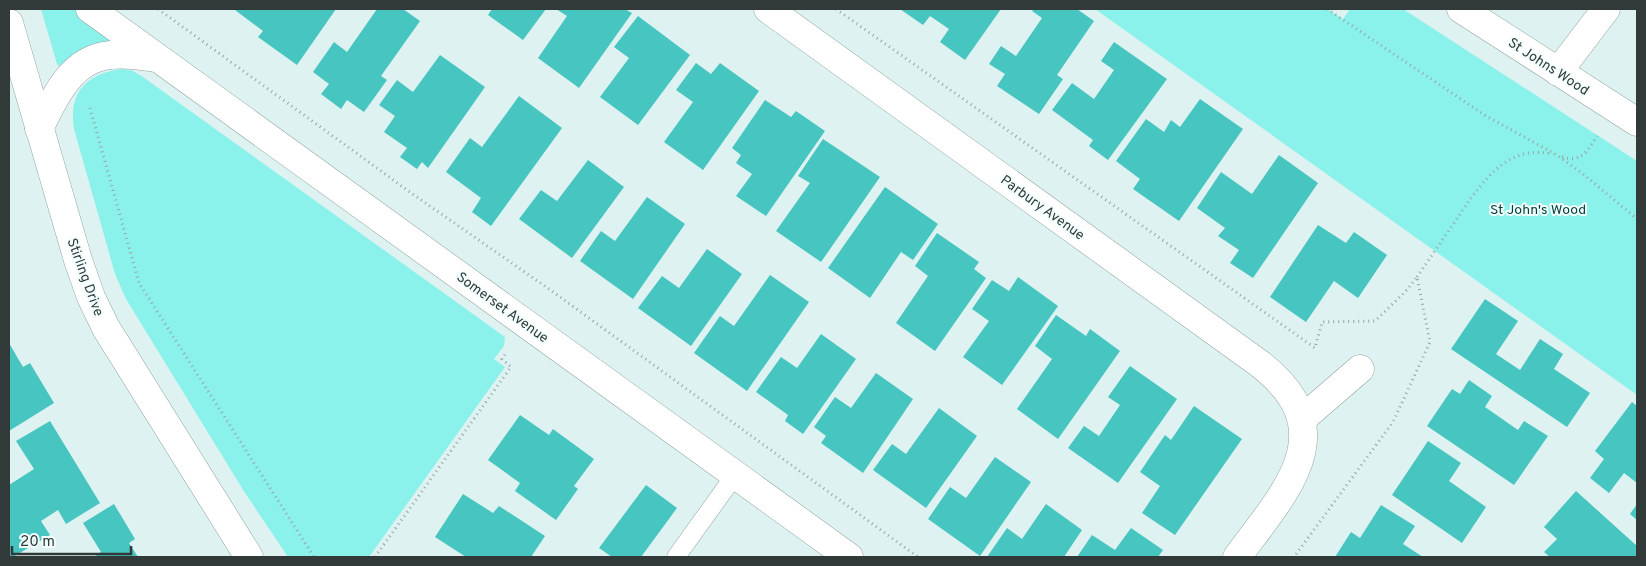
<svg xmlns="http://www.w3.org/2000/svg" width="1646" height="566" font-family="Overpass,sans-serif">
<rect width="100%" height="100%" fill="#def3f1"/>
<g fill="#8af1eb">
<path d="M41 9H85L124 40 92 44 77 52 59 66 57 64Z"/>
<path d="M1095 9H1327L1343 19 1350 9H1403L1637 161V395Z"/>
<path d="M123 69 133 71 143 77 505 337 504 346 494 359 505 367 369 557H288L245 493 126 299 115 274 74 129C68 92 87 73 123 69Z"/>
</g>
<g fill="#47c5c0">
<path d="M236 9H336L297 65 258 37 263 31 235 10Z"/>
<path d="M377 9H403L420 21 381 76 387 80 364 112 347 100 341 109 321 94 329 84 313 72 334 42 347 52Z"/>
<path d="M492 9H546L523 40 488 15Z"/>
<path d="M556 9H625L632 13 579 88 538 58 567 16Z"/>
<path d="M900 9H1001L965 60 940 42 949 29 930 16 923 25Z"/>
<path d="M1034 9H1077L1094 21 1057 75 1063 79 1039 114 997 86 1005 74 989 64 1001 46 1016 56 1042 18 1032 11Z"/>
<path d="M638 16 690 55 638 125 600 97 629 58 614 47Z"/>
<path d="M1114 42 1167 79 1108 160 1089 146 1093 140 1052 110 1072 83 1094 99 1114 70 1101 61Z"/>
<path d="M440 55 485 87 428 168 422 162 417 169 400 157 407 148 384 132 395 116 379 105 397 80 413 92Z"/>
<path d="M696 63 711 74 720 63 759 91 703 170 664 142 693 102 676 90Z"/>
<path d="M519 96 562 128 491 226 472 212 481 198 446 172 470 138 482 147Z"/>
<path d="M1200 99 1243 129 1179 221 1133 189 1140 179 1116 161 1146 119 1164 132 1171 120 1180 127Z"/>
<path d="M765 100 791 117 796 111 825 131 766 216 736 196 752 174 736 163 741 155 732 148Z"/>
<path d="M823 139 880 177 821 262 776 231 810 183 798 176Z"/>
<path d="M1279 155 1318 183 1253 278 1230 263 1239 250 1218 236 1225 228 1197 208 1221 172 1252 194Z"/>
<path d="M588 160 624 187 572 258 519 219 541 190 557 201Z"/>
<path d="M885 187 938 224 913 260 901 252 870 298 828 268Z"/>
<path d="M647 197 685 224 633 299 580 261 601 231 615 241Z"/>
<path d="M1318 225 1346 243 1354 232 1387 255 1358 298 1334 281 1306 322 1270 297Z"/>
<path d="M937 233 979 262 974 269 986 278 935 351 896 323 928 276 915 266Z"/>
<path d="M707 249 742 274 691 346 638 308 662 276 679 288Z"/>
<path d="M770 275 809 302 747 391 694 353 720 316 734 326Z"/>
<path d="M1018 277 1058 306 1002 385 963 357 989 321 972 309 992 280 1009 291Z"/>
<path d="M1485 299 1518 321 1496 354 1520 370 1540 339 1563 354 1554 369 1590 393 1567 427 1451 349Z"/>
<path d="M1056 315 1086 336 1090 329 1120 351 1058 439 1017 409 1052 359 1035 346Z"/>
<path d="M821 334 856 359 803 434 785 421 788 415 756 392 781 357 797 368Z"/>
<path d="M9 343 23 367 30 363 54 403 9 431Z"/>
<path d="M1130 366 1177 399 1118 483 1068 448 1084 426 1099 436 1120 405 1108 397Z"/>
<path d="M876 373 913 399 863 473 821 443 826 436 814 427 835 397 851 408Z"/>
<path d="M1469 380 1492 396 1485 407 1518 430 1524 421 1548 436 1514 485 1427 426 1452 389 1460 394Z"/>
<path d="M1632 402 1637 406V483L1624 473 1609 493 1590 478 1604 459 1595 451Z"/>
<path d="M1194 406 1242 439 1175 535 1142 513 1160 486 1140 472 1165 435 1171 440Z"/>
<path d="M939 408 977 436 926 508 873 470 892 444 906 454Z"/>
<path d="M520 415 549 435 553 429 594 459 574 486 578 489 556 520 515 491 520 483 488 460Z"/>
<path d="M50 421 100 503 66 524 58 510 41 521 50 535 13 557H9V485L34 469 16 441Z"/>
<path d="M1428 441 1461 463 1449 481 1486 507 1462 543 1392 495Z"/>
<path d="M995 457 1031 482 980 556 928 519 950 487 966 498Z"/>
<path d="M646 485 677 508 641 557H612L599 548Z"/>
<path d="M1576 491 1637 546V557H1550L1544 552 1557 539 1544 527Z"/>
<path d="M463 494 493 513 499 506 545 536 531 557H466L435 537Z"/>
<path d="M114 504 135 539 129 543 138 557H94L101 552 83 523Z"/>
<path d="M1046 504 1082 530 1064 557H987L1007 528 1022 539Z"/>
<path d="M1637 504V520L1630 514Z"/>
<path d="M1381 505 1415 526 1403 544 1423 557H1335L1351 532 1360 538Z"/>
<path d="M1131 528 1163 550 1158 557H1077L1092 535 1115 550Z"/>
</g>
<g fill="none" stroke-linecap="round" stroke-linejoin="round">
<defs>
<path id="service" d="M676 557 735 475"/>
<g id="minor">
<path d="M90 9 849 557"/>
<path d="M768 9 1260 364C1346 431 1285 492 1237 557"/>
<path d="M1461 9 1637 122"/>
<path d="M9 23 78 260 91 297 106 328 249 557"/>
<path d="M1558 72 1606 9"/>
<path d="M39 129C54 98 71 58 111 55 126 53 142 56 157 58"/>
<path d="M1302 419 1360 369"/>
</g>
</defs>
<use href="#service" stroke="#90a4a2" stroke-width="19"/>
<use href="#minor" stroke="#90a4a2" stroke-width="29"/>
<g stroke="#96a5a4" stroke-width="3" stroke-dasharray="1 4" stroke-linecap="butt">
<path d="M158 9 414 195 549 289 918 557"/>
<path d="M836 9 1315 348 1322 322 1375 321 1405 292 1417 277 1430 342 1393 422 1294 557"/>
<path d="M1327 9 1486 116 1557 155 1583 174 1637 219"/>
<path d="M90 108 139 283 314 557"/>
<path d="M1562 157C1582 163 1587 151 1597 136"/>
<path d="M1417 277 1471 198C1493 169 1514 146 1553 154"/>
<path d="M375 557 511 367 502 359 506 353"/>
</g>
<use href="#service" stroke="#fff" stroke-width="18"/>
<use href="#minor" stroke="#fff" stroke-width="28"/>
</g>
<g text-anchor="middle" stroke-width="4" stroke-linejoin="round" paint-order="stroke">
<g font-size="14" fill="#323a39" stroke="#f2fefd">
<text transform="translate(1549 66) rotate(33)" y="5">St Johns Wood</text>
<text transform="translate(1043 207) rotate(36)" y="5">Parbury Avenue</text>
<text transform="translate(86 277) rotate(70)" y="5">Stirling Drive</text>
<text transform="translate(503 307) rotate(36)" y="5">Somerset Avenue</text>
</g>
<g font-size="14" fill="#023e3c" stroke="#f2fefd">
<text x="1538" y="214">St John's Wood</text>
</g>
</g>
<rect width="1646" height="566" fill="none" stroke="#323a39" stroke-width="20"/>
<path d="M12 546v8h119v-8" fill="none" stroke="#323a39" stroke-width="2.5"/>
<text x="20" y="546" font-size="15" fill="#323a39" stroke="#f2fefd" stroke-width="4" paint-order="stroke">20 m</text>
</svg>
